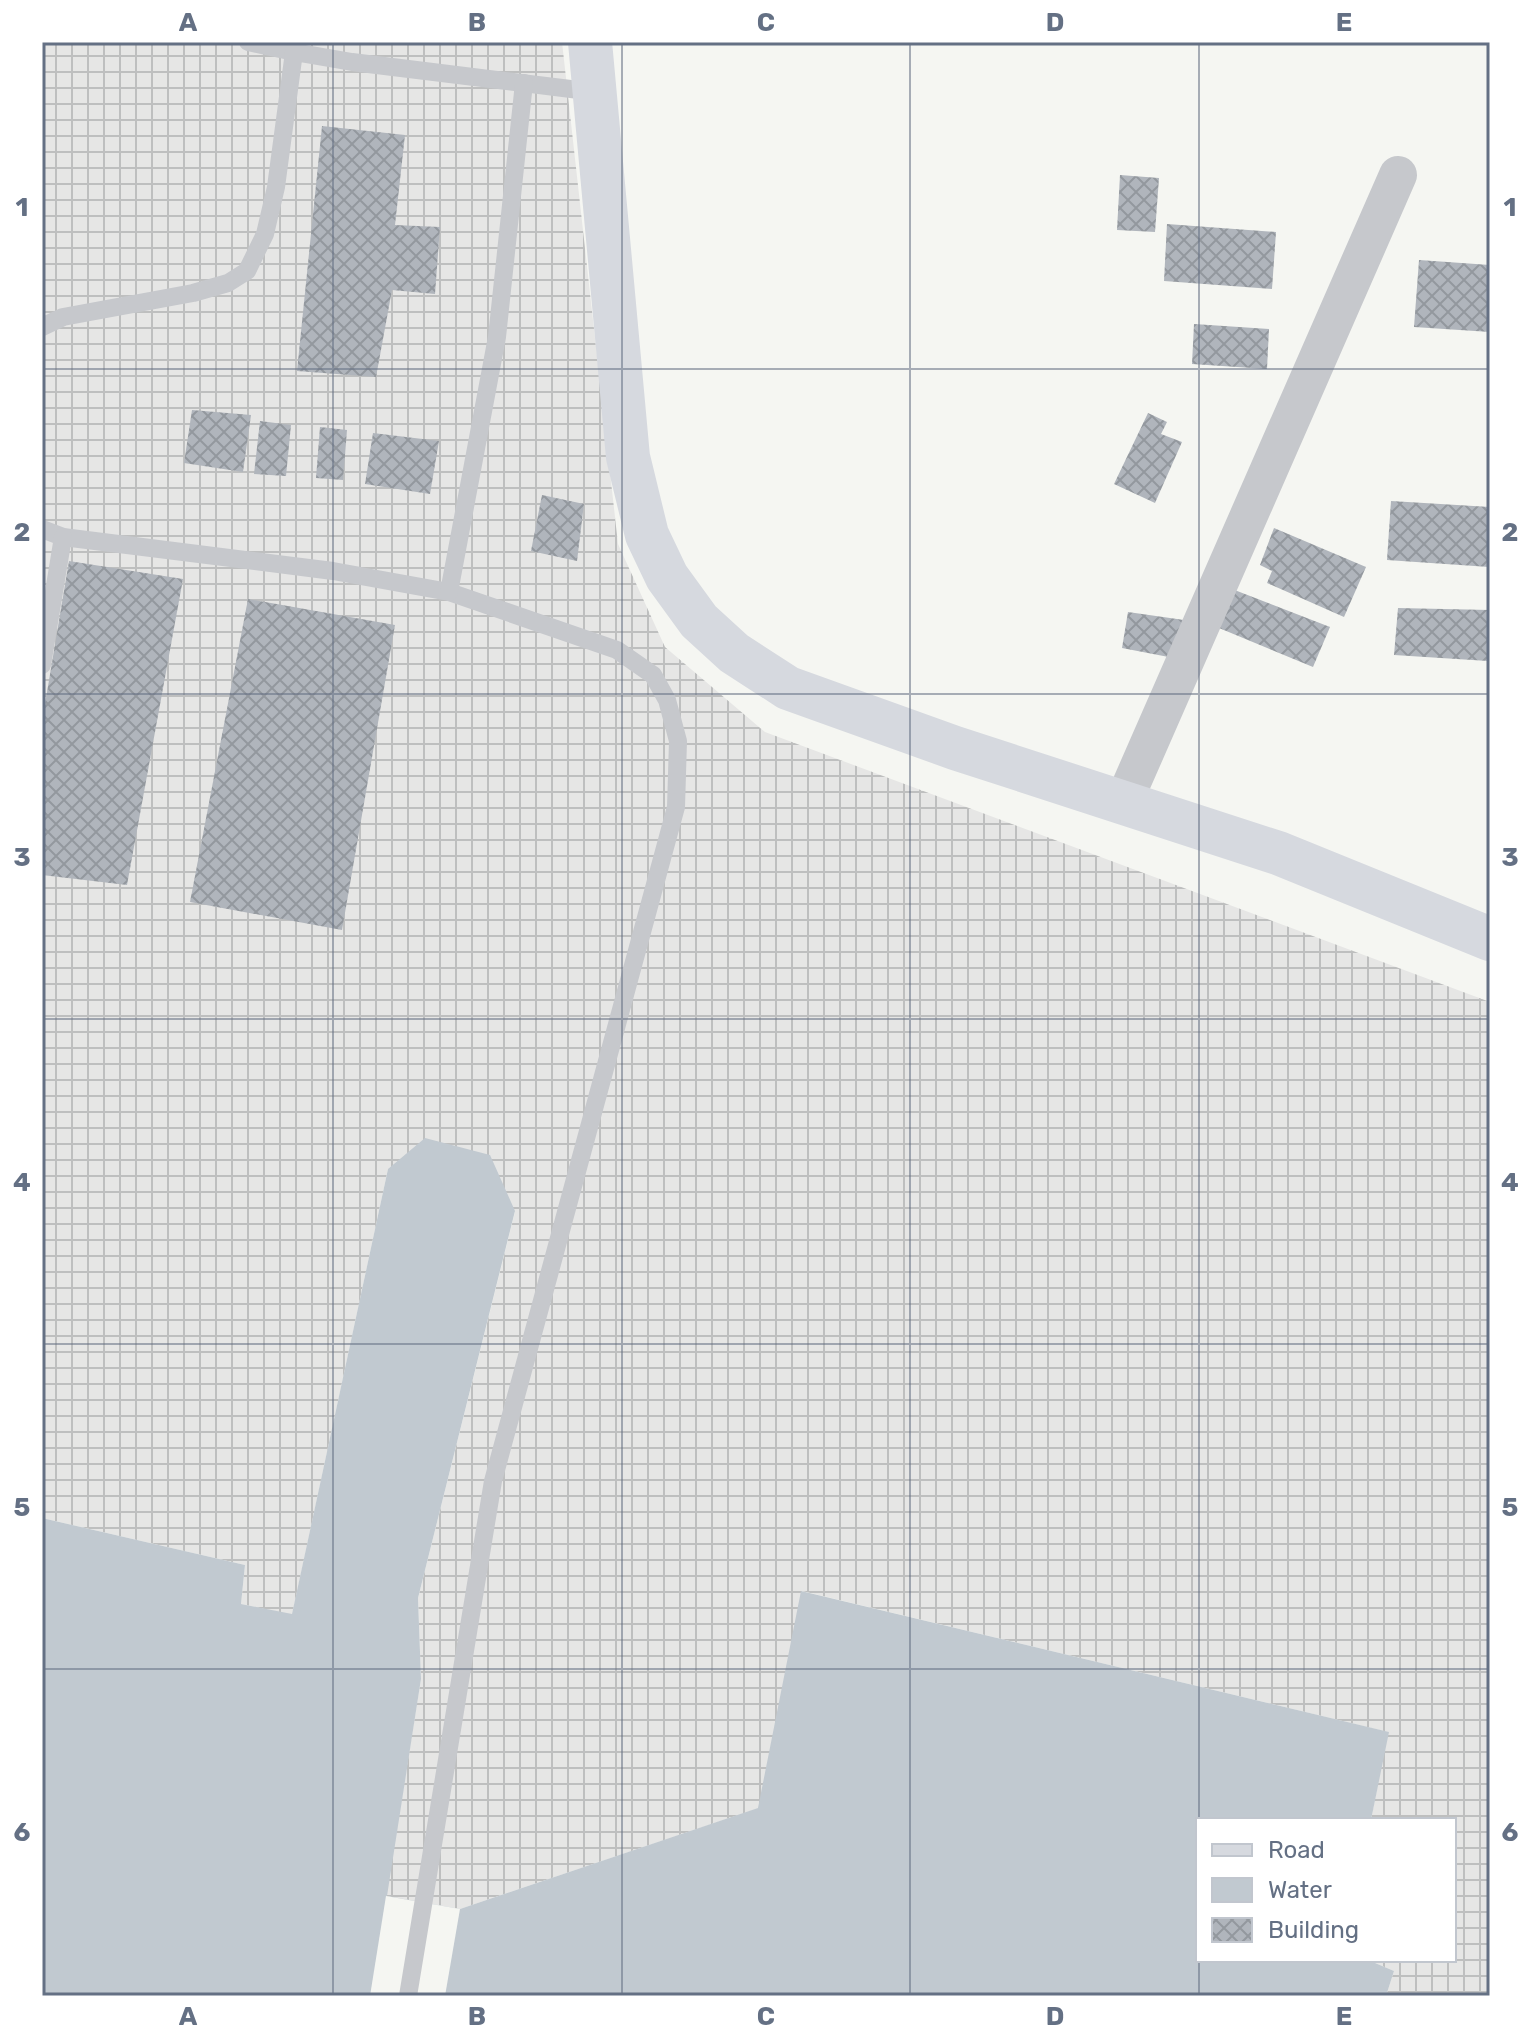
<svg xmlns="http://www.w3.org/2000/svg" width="1532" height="2038" font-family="Rubik,sans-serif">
<defs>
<pattern id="industrial-grid" width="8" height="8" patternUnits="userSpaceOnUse" patternTransform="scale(2)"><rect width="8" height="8" fill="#e6e6e5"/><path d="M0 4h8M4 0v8" fill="none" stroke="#bebfbf"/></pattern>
<pattern id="building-cross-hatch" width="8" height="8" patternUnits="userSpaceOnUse" patternTransform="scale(2)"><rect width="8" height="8" fill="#b0b5bc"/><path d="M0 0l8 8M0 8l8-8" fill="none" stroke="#93989e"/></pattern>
</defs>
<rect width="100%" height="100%" fill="#f5f6f2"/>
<path fill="url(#industrial-grid)" d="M42 42H562L618 544 665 647 765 732 1490 1002V1996H1386L1394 1971 1368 1960H1454V1820H1371L1388 1732 802 1591 759 1808 460 1909 386 1896 421 1679 418 1598 515 1212 388 1169 292 1615 241 1604 245 1565 42 1518Z"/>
<path fill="#c1c9d0" d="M425 1138 490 1155 515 1211 418 1598 421 1679 387 1896 460 1909 758 1808 801 1591 1389 1732 1371 1820H1198V1960H1368L1394 1971 1386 1996H42V1518L245 1565 241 1604 292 1614 388 1169Z"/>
<path fill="#f5f6f2" d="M386 1896 460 1909 445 1996H370Z"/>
<g fill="url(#building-cross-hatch)">
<path d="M322 126 405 135 395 225 440 227 435 294 392 290 376 377 297 371Z"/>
<path d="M1120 175 1159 178 1155 232 1117 230Z"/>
<path d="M1167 224 1276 232 1272 289 1164 281Z"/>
<path d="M1419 260 1490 265V332L1414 327Z"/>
<path d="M1194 324 1269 329 1267 369 1192 364Z"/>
<path d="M192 410 251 415 243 472 184 463Z"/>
<path d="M1148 413 1167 422 1161 434 1182 442 1155 503 1114 484Z"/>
<path d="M260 421 291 425 286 476 254 474Z"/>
<path d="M320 427 347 430 343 480 316 478Z"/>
<path d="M373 433 439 441 430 494 365 484Z"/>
<path d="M542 495 584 504 577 561 531 551Z"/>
<path d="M1391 501 1490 507 1489 567 1387 560Z"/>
<path d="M1274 528 1366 567 1344 617 1267 583 1272 571 1260 565Z"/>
<path d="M69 561 183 579 127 885 42 875V722Z"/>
<path d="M1232 589 1330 627 1313 667 1219 628Z"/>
<path d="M248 599 395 625 342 930 190 902Z"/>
<path d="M1398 608 1490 610 1488 661 1394 655Z"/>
<path d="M1128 612 1184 620 1179 659 1122 648Z"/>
</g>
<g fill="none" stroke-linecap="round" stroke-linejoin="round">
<g stroke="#c6c8cc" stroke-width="18">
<path d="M248 42 294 52V42"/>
<path d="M42 327 63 317 193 293 228 283 247 271 265 234 276 187 294 52 352 62 595 92"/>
<path d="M42 529 63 537 333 571 449 592 617 650 653 675 667 700 678 741 676 807 493 1481 408 1996"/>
<path d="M449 592 497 337 524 83"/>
<path d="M42 665 63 537"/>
</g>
<path stroke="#c6c8cc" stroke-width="38" d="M1123 803 1398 175"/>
<path stroke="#d6d9df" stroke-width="44" d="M590 42 628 457 647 535 667 577 699 621 734 653 788 688 955 748 1278 853 1490 939"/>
</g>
<path fill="none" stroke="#647084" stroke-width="2" stroke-opacity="0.55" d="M333 42V1996M622 42V1996M910 42V1996M1199 42V1820M42 369H1490M42 694H1490M42 1019H1490M42 1344H1490M42 1669H1490M1199 1960V1996"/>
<rect width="1532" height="2038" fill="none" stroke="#ffffff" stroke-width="88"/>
<rect x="1196" y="1818" width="260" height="144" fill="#ffffff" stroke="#c1c6ce" stroke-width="2"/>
<rect x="1212" y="1844" width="40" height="12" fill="#d6d9df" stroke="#c1c6ce" stroke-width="2"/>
<text x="1268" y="1858" font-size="24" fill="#647084">Road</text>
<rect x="1212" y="1878" width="40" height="24" fill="#c1c9d0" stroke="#c1c6ce" stroke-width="2"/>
<text x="1268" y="1898" font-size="24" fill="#647084">Water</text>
<rect x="1212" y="1918" width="40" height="24" fill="url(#building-cross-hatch)" stroke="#c1c6ce" stroke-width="2"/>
<text x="1268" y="1938" font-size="24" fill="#647084">Building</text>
<rect x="44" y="44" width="1444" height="1950" fill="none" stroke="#647084" stroke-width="3"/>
<g font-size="26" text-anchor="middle" font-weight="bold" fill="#647084">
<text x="188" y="31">A</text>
<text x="477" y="31">B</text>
<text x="766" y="31">C</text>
<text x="1055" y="31">D</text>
<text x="1344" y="31">E</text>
<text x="22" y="216">1</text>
<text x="1510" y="216">1</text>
<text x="22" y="541">2</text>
<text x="1510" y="541">2</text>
<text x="22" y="866">3</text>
<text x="1510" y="866">3</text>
<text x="22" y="1191">4</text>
<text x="1510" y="1191">4</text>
<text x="22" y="1516">5</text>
<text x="1510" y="1516">5</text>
<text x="22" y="1841">6</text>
<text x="1510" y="1841">6</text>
<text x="188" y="2025">A</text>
<text x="477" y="2025">B</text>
<text x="766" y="2025">C</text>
<text x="1055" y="2025">D</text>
<text x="1344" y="2025">E</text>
</g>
</svg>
